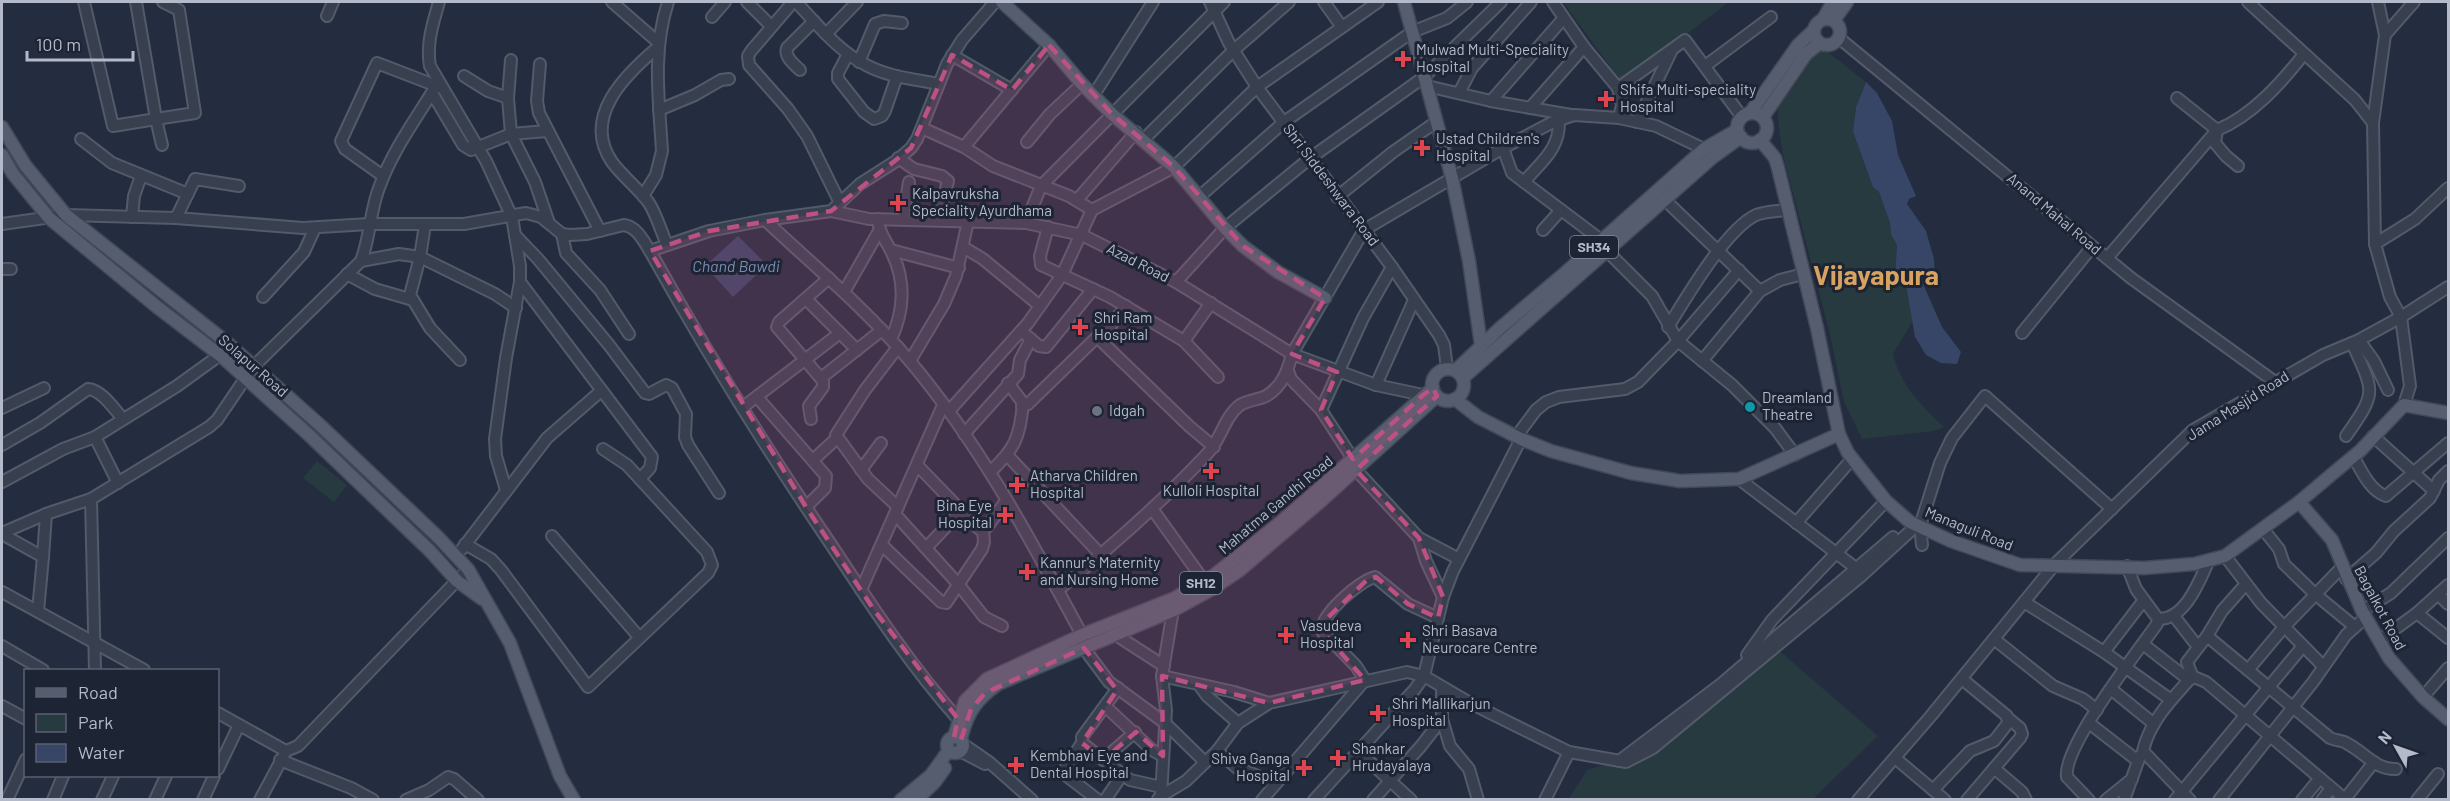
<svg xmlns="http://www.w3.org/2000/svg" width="2450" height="801" font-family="Barlow,sans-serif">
<rect width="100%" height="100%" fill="#242c3f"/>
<g fill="#263a40">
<path d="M1563 2H1729L1622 83Z"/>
<path d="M1824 49 1866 82 1856 107 1853 132 1873 186 1879 192 1890 223 1891 235 1897 245 1895 275 1906 285 1913 321 1893 354C1901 386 1921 405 1944 427L1934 431 1862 439 1844 402 1830 334 1783 155C1781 141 1775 111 1780 98 1785 84 1812 56 1824 49Z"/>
<path d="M317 461 347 485 334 502 303 478Z"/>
<path d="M1777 649 1878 736 1813 799 1568 800 1587 770 1630 757Z"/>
</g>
<g fill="#374566">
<path d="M1866 82 1877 93 1892 121 1898 155 1916 196 1909 199 1907 204 1926 231 1934 259 1935 274 1927 276 1924 281V286L1942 327 1961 352 1957 364 1941 363 1926 355 1915 337 1906 285 1895 275 1897 245 1891 235 1890 223 1879 192 1873 187 1853 132 1856 107Z"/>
<path d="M738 236 767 265 733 297 705 266Z"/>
</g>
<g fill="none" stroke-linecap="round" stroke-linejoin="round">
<defs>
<g id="minor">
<path d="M84 2 113 126 156 119 136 2"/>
<path d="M439 2C433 23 426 44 430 66L486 161 512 217 515 235 538 259 609 345 645 393 649 394 666 385 672 388 686 414 685 437 688 445 719 493"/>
<path d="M612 2 659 43"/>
<path d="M747 2 771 26"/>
<path d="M793 2 751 51 748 56 749 65 788 109 807 136 840 203"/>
<path d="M796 2C817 24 838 51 866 65 888 77 914 79 939 84"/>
<path d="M1210 2 1229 43 1257 87 1392 267 1439 335 1444 345 1447 368"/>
<path d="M1324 2 1342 27"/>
<path d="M1553 2 1584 47 1618 88"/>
<path d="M2248 2 2355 100 2373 123 2375 244 2390 297 2401 317 2410 386 2404 405"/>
<path d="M2378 2 2385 35"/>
<path d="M327 16 333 2"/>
<path d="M712 17 725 2"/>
<path d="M826 34 857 2"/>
<path d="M1839 38 2131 278 2275 382"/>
<path d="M658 47C626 74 581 117 612 162 623 177 638 188 649 203 657 216 661 231 667 245"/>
<path d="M848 54 838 73V79L864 112 874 119 882 116 885 111 897 76"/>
<path d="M952 55 1012 90"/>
<path d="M511 60 508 98 511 134 535 182 549 223"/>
<path d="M859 62 875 24 884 21 902 23"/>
<path d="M540 64 537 101 539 113 600 231"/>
<path d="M1705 66 1771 17"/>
<path d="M800 70C794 64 784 57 787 48L814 21"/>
<path d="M464 76 488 91 508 98"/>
<path d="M1427 86 1491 101 1571 115"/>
<path d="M432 93 463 145 471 150 511 134 547 131"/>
<path d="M1459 93 1472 68 1531 2"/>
<path d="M1093 96 1153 2"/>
<path d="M2177 98 2217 130"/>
<path d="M1491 101 1563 19"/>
<path d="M1530 108 1584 47"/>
<path d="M659 110 695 95 721 80 729 79"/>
<path d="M1619 118 1622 105 1618 88 1685 40 1742 117"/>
<path d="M1637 122 1671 52"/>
<path d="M2373 123 2385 35 2414 2"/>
<path d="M922 128 964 147 993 166 1069 196 1092 210"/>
<path d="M2217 130 2215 143 2226 156 2238 166"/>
<path d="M81 139 112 163 188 194"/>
<path d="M1143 140 1234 50 1289 2"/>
<path d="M1027 142 1050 114 1082 84"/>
<path d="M162 145 156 119 195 113 179 10 163 2"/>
<path d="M964 147 1049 45"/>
<path d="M1503 148 1512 173 1601 240"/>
<path d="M898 158 914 169 942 176 948 181 938 219"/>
<path d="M383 176 345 149 341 141 377 63 442 88"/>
<path d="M1524 182C1542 161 1560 149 1559 120"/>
<path d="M643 196 656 175 662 151C659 100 652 51 668 2"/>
<path d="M1199 197 1284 122 1412 32 1447 18 1467 2"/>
<path d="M1337 197 1393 152 1436 122"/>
<path d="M1077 200 1136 132"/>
<path d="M1665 200 1760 291"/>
<path d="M831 211 869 219 1026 223 1082 235 1176 282 1292 354 1376 385 1423 395"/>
<path d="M132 217 134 196 141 176"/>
<path d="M176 218 195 179 239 186"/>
<path d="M878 219C879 234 886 240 892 253 906 281 904 312 891 339"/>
<path d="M903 219 909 182"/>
<path d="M765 220C814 266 866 309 909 360 979 443 1031 540 1082 635"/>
<path d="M1026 223 1041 186 1224 2"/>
<path d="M2 224 66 215 176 218 303 228 369 224H464L526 213 541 217 562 234 570 235 587 234 624 225C637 227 643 240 650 251L709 231 765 220 831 211 860 184 896 161 911 148 917 139 947 64 962 40 995 2"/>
<path d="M425 225 420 257 410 295 430 328 460 360"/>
<path d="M1048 227 1040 256 1041 265 1110 297 1184 341 1218 377"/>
<path d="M1543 230 1561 210"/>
<path d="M562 234 566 253 600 290 629 334"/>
<path d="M2375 244 2415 219 2448 188"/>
<path d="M963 247 983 259 1040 306"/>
<path d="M891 250 959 268"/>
<path d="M650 251C706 352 767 450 832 546 871 605 910 665 958 719"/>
<path d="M1607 251 1652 296 1678 341 1732 385 1775 428 1795 455"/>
<path d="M2107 258 2217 130C2252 116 2281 83 2304 54"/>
<path d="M361 261C370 238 370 211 379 188 392 151 416 119 436 86"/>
<path d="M2 269H11"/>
<path d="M347 274 375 289 413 300"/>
<path d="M520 282 652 457 650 468 640 479"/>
<path d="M1176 282 1225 228 1309 159 1424 77 1501 2"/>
<path d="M844 292 879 231"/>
<path d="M263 297 304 252 315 228"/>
<path d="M806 299 857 350"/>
<path d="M1668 327C1686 298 1726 229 1756 215 1766 211 1778 211 1788 210"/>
<path d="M2022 333 2092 247"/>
<path d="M1026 335 1039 346 1046 347 1093 289"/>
<path d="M1097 337 1189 426 1214 447"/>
<path d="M2359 340 2374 361 2388 390"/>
<path d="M1184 341 1211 303"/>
<path d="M898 347 865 390 836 435 868 479 898 507"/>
<path d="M910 361 944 304 956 276 968 221"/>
<path d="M1702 361 1760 291 1780 280 1803 274"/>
<path d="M1288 371 1291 379 1321 410 1353 459"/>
<path d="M821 378 882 330"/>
<path d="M1376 385 1414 300"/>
<path d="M757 397 826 476 825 488 806 507"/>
<path d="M1022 406 1028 404 1097 337 1105 333 1126 306"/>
<path d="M743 407 840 333"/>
<path d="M2 408 44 388"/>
<path d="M1321 410 1363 318 1392 267"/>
<path d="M949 411 1028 323 1062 275 1092 210 1174 167 1257 87 1378 2"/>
<path d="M811 419 809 406 823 387V381L777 327 779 322 829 278"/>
<path d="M964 434 1018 374 1020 360 1031 339"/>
<path d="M2346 436C2378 391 2374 392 2352 343"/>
<path d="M2373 436 2434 491"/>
<path d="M95 437 118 483"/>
<path d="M1516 437 1536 410 1546 402 1559 397 1625 389 1638 382 1678 341 1739 270"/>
<path d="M2 445 40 423 88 389C102 390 114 409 123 419"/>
<path d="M1008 456 1101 555"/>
<path d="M2353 456C2361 470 2370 491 2386 496L2448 443"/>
<path d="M813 460 836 439"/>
<path d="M917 465 979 529 987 527 1006 501"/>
<path d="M861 470 881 443"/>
<path d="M1356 470 1419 538 1459 559"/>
<path d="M990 472C1015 449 1020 437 1023 403L1008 383"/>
<path d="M1739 479 1857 569"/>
<path d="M2 482 63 449 95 437 177 386 231 347"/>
<path d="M506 490 496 456 495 439 506 358 520 282V266L515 235"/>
<path d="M91 499 95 670"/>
<path d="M1153 510 1204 581"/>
<path d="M895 514 959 585 984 617 1002 626"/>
<path d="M1796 523 1852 459"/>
<path d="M2263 529 2279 549 2284 564 2315 594 2355 627"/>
<path d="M2 533 46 514 91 499 209 427 217 420 253 367 361 261 399 254 420 257 495 294 516 308"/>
<path d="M2 534 43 557 38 611"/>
<path d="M552 536 639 637"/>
<path d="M1419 538 1426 561 1443 597"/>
<path d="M465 544 491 559 501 570 588 687 708 573 712 565 707 552 627 465 603 449"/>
<path d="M882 545 941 602 946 603 982 549 984 542 983 529"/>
<path d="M1922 545 1920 526 1940 463 1952 438 1985 396 2112 509"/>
<path d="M926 548 961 511"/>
<path d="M462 549 547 438 601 391"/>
<path d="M2225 556 2261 603 2323 666"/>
<path d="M43 557 46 514"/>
<path d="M2346 579 2376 553 2394 531 2430 498 2439 480 2448 471"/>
<path d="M861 590 943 405"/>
<path d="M1058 590C1111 547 1161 503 1207 454 1221 440 1224 417 1240 405 1248 400 1258 400 1266 396 1282 387 1288 370 1292 354L1364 230 1503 148 1553 122 1574 115 1619 118 1656 126 1704 149"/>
<path d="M2 592 144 670"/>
<path d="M2438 594 2448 604"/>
<path d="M2024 602 2104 652 2171 700"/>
<path d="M2362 611 2391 593 2448 538"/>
<path d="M2417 613 2448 638"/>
<path d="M2174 616 2198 647"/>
<path d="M2158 619C2185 620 2199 582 2209 560"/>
<path d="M1116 635 1164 666"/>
<path d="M2207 636 2222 611 2245 585"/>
<path d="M1994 639 2053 686 2083 699 2097 710"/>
<path d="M2380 640 2417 613 2448 585"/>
<path d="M1080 643 1109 682 1165 723 1205 762"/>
<path d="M2143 644 2189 680"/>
<path d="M2 646 43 670"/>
<path d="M2104 652 2144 600"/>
<path d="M1747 655 1772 620 1886 501"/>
<path d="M2248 670 2284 627 2342 567"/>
<path d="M1162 676 1234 692 1269 703"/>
<path d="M2193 678 2187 662 2207 636 2330 738C2336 741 2343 740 2348 744 2365 753 2376 770 2396 769"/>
<path d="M1199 685 1207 696 1238 723"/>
<path d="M1118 688 1082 737V743L1130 780 1161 787"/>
<path d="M1442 688V719L1450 746 1469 769 1478 800"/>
<path d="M2111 689 2154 724"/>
<path d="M2423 697 2448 668"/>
<path d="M2 706 26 719"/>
<path d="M1105 706 1152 750 1163 756"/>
<path d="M218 713 286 751 298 746 468 569"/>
<path d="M2089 723 2138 761"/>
<path d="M1082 743 1064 770 1068 777 1098 800"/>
<path d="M963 744 989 762 1032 800"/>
<path d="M960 751 985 764"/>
<path d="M1217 751 1237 768 1276 783"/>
<path d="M1358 751 1411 800"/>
<path d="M1895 758 1945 800"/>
<path d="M280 760 351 788 373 800"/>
<path d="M1103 760 1135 732"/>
<path d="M1619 761 1721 684 1893 537"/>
<path d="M1994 768 2022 792 2026 800"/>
<path d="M218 769 239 725"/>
<path d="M1933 790 1970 751 1994 741 2008 723 2007 716 1962 679"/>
<path d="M1161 796 1186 781 1217 751 1238 723 1269 703 1407 672 1424 676 1470 703 1569 752 1626 762 1653 748 1860 577 1917 525"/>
<path d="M1158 799 1161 796 1166 710 1162 676 1174 604"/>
<path d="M2345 799 2374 762"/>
<path d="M7 800 26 759"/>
<path d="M53 800 63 776"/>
<path d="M102 800 113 776"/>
<path d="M155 800 166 776"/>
<path d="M203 800 214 776"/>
<path d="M260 800 284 755"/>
<path d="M406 800 429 790 448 777 454 779 478 800"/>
<path d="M1105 800 1122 775"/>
<path d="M1262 800 1365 680 1356 666 1322 631C1320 615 1359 581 1375 577L1408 604 1438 618"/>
<path d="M1314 800 1415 689 1424 676 1443 597 1453 571 1521 439"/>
<path d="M1373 800 1421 746 1442 719"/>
<path d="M1545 800 1569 752"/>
<path d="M1858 800 1930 717 2055 564 2193 430 2323 355 2359 340 2401 317 2448 287"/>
<path d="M1967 800 2020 738 2022 734 2020 728 2009 719"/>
<path d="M2089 800 2067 777C2062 748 2137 652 2157 624L2158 619 2136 589 2127 566"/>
<path d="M2106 800 2132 779"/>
<path d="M2124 800 2140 756"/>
<path d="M2175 800 2303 646"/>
<path d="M2190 800 2143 751C2149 723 2170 701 2189 680L2194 677 2206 682 2346 800"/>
<path d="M2219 800 2313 682 2346 635 2366 617"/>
<path d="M2302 800 2320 778"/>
<path d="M2322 800 2331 788"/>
<path d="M2417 800 2438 774"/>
</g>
<g id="major">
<path d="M1002 2 1049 45 1082 84 1112 114 1174 167 1225 228 1243 246 1278 272 1325 298"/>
<path d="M1404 2 1452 178 1469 261 1481 345"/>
<circle cx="1827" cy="32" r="13"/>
<path d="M1823 19 1833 2"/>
<path d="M1834 20 1847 2"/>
<path d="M1750 113 1798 45 1814 30"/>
<circle cx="1752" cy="128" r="15"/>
<path d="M1763 117 1806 54 1820 43"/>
<path d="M2 127 25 165 66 215 230 345 320 425 439 538 468 569 510 643 560 776 574 800"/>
<path d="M1760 140 1775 158 1778 168 1817 328 1839 434"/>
<path d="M2 155 13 174 49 218 157 307 221 356 310 436 430 551 457 581 482 599"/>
<circle cx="1448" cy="385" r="16"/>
<path d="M1456 370 1500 328 1566 272 1704 149 1737 130"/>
<path d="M1463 378 1712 158 1741 137"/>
<path d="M1455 399 1478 417 1521 439 1551 451 1631 473 1680 481 1739 479 1839 434 1848 453 1886 501 1910 522 1951 541 2020 565 2144 568 2194 564 2225 556 2299 502 2331 475 2361 450 2404 405 2448 413"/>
<path d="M2299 502 2332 540 2362 611 2389 658 2423 697 2448 719"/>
<path d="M962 735C968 711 978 698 998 684L1174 610 1212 589 1240 570 1321 501 1437 396"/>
<path d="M954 737 965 701 987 679 1082 635 1175 598 1213 576 1281 522 1433 388"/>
<circle cx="955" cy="745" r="8"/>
<path d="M901 800 931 775 949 750"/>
<path d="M916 800 935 782 945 768"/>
</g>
</defs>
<use href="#minor" stroke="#535a6a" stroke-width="14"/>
<use href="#major" stroke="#414858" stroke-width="15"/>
<use href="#minor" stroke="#383f4f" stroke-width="10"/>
<use href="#major" stroke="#565d6f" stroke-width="12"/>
</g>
<path fill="#bd5182" fill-opacity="0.2" stroke="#bd5182" stroke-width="4.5" stroke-dasharray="12 8" stroke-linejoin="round" d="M1049 45 1112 114 1174 167 1243 246 1325 298 1292 354 1337 372 1321 410 1353 459 1423 395 1433 388 1437 396 1356 470 1419 538 1443 597 1438 618 1408 604 1376 577 1368 579 1318 627 1365 680 1269 703 1162 676 1163 756 1136 732 1103 760 1082 743 1117 690 1084 648 985 693 971 709 961 740 954 737 958 719 874 610 806 507 650 251 709 231 831 211 911 148 952 55 1012 90Z"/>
<g fill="#e0444e" stroke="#1d2434" stroke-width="2">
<path d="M1400 50h6v6h6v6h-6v6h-6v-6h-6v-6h6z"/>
<path d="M1603 90h6v6h6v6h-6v6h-6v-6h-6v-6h6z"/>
<path d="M1419 139h6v6h6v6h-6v6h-6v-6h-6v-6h6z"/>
<path d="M895 194h6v6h6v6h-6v6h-6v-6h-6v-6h6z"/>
<path d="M1077 318h6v6h6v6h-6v6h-6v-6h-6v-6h6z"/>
<path d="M1208 462h6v6h6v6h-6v6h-6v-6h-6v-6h6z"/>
<path d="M1014 476h6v6h6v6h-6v6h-6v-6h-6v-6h6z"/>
<path d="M1002 506h6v6h6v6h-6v6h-6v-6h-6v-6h6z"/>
<path d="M1024 563h6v6h6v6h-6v6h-6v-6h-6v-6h6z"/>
<path d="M1283 626h6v6h6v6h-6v6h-6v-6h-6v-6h6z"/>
<path d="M1405 631h6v6h6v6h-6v6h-6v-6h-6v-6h6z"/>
<path d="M1375 704h6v6h6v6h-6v6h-6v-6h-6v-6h6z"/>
<path d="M1335 749h6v6h6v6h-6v6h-6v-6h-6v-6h6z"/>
<path d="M1013 756h6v6h6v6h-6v6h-6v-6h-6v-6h6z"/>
<path d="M1301 759h6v6h6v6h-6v6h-6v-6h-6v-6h6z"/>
</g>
<circle fill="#0f9aa8" stroke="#1d2434" stroke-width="2" cx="1750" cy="407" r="6"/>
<circle fill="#6b7280" stroke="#1d2434" stroke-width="2" cx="1097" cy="411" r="6"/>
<g text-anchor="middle" stroke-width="6" stroke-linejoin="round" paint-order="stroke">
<g fill="#1d2434" stroke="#878d9d" stroke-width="1.5">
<rect x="1570" y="236" width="48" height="22" rx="4.5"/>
<rect x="1180" y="572" width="42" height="22" rx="4.5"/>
</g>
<g font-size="14" font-weight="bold" fill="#b4baca">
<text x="1594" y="252">SH34</text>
<text x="1201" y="588">SH12</text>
</g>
<g font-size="15" fill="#b4baca" stroke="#1d2434" text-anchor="start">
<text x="1416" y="55">Mulwad Multi-Speciality<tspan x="1416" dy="17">Hospital</tspan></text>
<text x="1620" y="95">Shifa Multi-speciality<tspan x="1620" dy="17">Hospital</tspan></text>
<text x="1436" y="144">Ustad Children's<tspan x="1436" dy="17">Hospital</tspan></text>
<text x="912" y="199">Kalpavruksha<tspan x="912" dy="17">Speciality Ayurdhama</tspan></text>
<text x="1094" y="323">Shri Ram<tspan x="1094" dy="17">Hospital</tspan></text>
<text x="1762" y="403">Dreamland<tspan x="1762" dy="17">Theatre</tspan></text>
<text x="1109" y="416">Idgah</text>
<text x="1030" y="481">Atharva Children<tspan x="1030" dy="17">Hospital</tspan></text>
<text x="1211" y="496" text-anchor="middle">Kulloli Hospital</text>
<text x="992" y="511" text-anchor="end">Bina Eye<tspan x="992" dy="17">Hospital</tspan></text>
<text x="1040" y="568">Kannur's Maternity<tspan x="1040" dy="17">and Nursing Home</tspan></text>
<text x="1300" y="631">Vasudeva<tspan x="1300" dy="17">Hospital</tspan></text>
<text x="1422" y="636">Shri Basava<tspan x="1422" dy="17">Neurocare Centre</tspan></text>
<text x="1392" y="709">Shri Mallikarjun<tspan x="1392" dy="17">Hospital</tspan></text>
<text x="1352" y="754">Shankar<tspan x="1352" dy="17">Hrudayalaya</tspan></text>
<text x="1030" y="761">Kembhavi Eye and<tspan x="1030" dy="17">Dental Hospital</tspan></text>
<text x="1290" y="764" text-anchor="end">Shiva Ganga<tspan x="1290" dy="17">Hospital</tspan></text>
</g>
<g font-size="15" fill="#b4baca" stroke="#1d2434">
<text transform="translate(1331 185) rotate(53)" y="5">Shri Siddeshwara Road</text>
<text transform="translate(2054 214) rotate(40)" y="5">Anand Mahal Road</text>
<text transform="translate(1138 263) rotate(27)" y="5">Azad Road</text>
<text transform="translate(253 366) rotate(41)" y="5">Solapur Road</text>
<text transform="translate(2238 406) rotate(-32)" y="5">Jama Masjid Road</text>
<text transform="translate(1276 505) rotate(-40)" y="5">Mahatma Gandhi Road</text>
<text transform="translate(1969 529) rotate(22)" y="5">Managuli Road</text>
<text transform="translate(2380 608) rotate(62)" y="5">Bagalkot Road</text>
</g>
<g font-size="16" font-style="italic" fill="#7b8cb2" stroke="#1d2434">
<text x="736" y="272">Chand Bawdi</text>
</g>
<g font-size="27" font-weight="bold" fill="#d8a261" stroke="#1d2434">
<text x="1876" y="285">Vijayapura</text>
</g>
</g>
<rect width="2450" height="801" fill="none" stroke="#b4baca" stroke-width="6"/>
<rect x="24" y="669" width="195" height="108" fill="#1d2434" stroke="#596070" stroke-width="1.5"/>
<rect x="36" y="688" width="30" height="9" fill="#565d6f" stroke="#596070" stroke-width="1.5"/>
<text x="78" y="699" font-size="18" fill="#b4baca">Road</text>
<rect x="36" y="714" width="30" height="18" fill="#263a40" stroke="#596070" stroke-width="1.5"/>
<text x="78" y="729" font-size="18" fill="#b4baca">Park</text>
<rect x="36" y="744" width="30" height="18" fill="#374566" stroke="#596070" stroke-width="1.5"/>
<text x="78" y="759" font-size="18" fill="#b4baca">Water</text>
<g transform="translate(2396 747) rotate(310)" stroke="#1d2434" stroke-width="4.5" paint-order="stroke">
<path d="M0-4.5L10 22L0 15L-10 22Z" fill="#b4baca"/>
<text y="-9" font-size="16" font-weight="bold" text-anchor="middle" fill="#b4baca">N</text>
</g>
<path d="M27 51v9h106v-9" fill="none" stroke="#b4baca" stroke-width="3"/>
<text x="36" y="51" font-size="18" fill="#b4baca" stroke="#1d2434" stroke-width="4.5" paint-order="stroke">100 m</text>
</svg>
